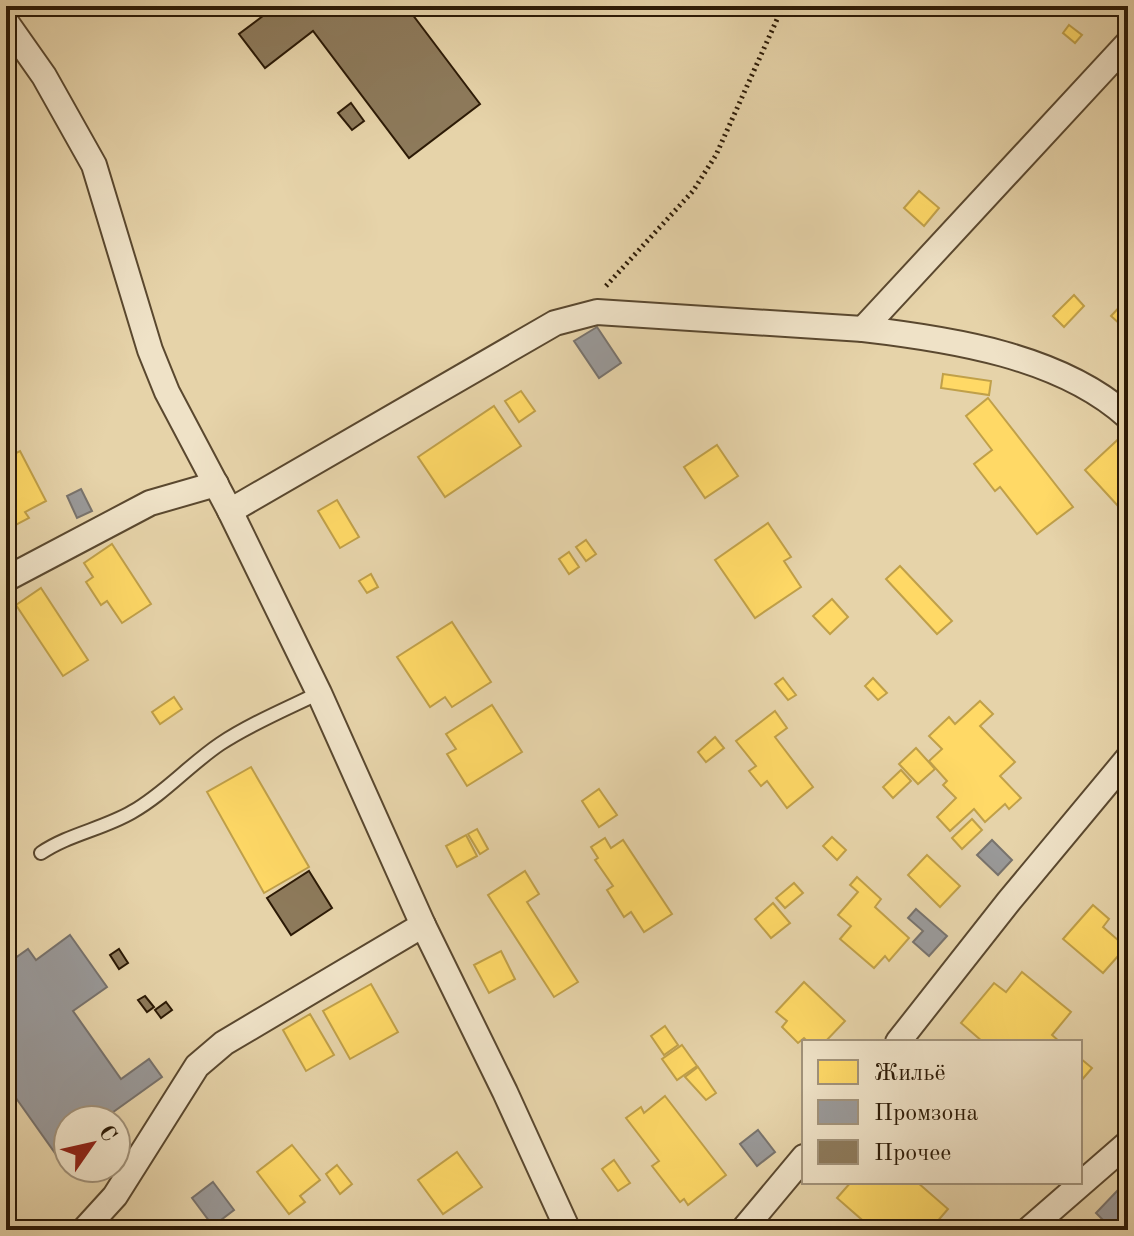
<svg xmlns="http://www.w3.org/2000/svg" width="1134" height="1236" font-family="'Old Standard TT',serif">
<rect width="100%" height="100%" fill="#e6d3a9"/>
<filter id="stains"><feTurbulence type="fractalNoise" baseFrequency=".0025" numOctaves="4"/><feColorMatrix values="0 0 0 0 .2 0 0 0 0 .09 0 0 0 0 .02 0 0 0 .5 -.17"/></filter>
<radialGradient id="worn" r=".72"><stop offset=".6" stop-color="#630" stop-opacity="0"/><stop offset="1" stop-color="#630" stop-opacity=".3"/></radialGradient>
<g fill="#ffd966" stroke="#c0a049" stroke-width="2">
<path d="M1069 25 1082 35 1075 43 1063 33Z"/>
<path d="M919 191 939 208 924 226 904 208Z"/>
<path d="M1074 295 1084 306 1064 327 1053 316Z"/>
<path d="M1127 299 1128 318 1121 325 1111 316Z"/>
<path d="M943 374 991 381 989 395 941 388Z"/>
<path d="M1128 379V399L1118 390Z"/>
<path d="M521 391 535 411 519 422 505 401Z"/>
<path d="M988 398 1073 507 1037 534 1000 487 995 491 974 464 992 450 966 416Z"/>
<path d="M494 406 521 446 445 497 418 457Z"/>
<path d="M1125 433 1128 436V496L1118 506 1085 470Z"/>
<path d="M717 445 738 476 705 498 684 467Z"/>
<path d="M20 451 46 501 25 512 29 518 12 527 6 515V458Z"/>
<path d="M337 500 359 537 340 548 318 511Z"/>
<path d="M768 523 791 557 784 561 801 587 755 618 715 560Z"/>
<path d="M586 540 596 554 586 561 576 547Z"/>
<path d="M112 544 151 604 122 623 107 601 101 605 86 582 93 577 84 563Z"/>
<path d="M569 552 579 567 569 574 559 559Z"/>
<path d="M900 566 952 621 937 634 886 579Z"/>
<path d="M371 574 378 587 367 593 359 581Z"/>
<path d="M41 588 88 660 63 676 16 605Z"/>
<path d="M832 599 848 617 830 634 813 616Z"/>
<path d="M452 622 491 682 452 707 445 697 430 707 397 657Z"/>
<path d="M783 678 796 695 788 700 775 684Z"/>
<path d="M873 678 887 693 878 700 865 686Z"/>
<path d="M174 697 182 709 160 724 152 712Z"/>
<path d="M980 701 993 714 980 726 1015 762 1000 776 1021 798 1009 809 1005 804 985 822 974 809 950 831 937 817 956 798 943 785 947 781 929 761 942 749 929 736 949 717 955 724Z"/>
<path d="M492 705 522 752 467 786 447 754 456 749 446 734Z"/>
<path d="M775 711 787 728 775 737 813 787 787 808 767 781 761 786 749 771 756 766 736 741Z"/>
<path d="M715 737 724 748 706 762 698 752Z"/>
<path d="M916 748 935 769 918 784 899 764Z"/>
<path d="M251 767 309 867 264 893 207 792Z"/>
<path d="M901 770 911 781 893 798 883 787Z"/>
<path d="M599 789 617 815 599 827 582 801Z"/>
<path d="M972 819 982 830 962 849 952 838Z"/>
<path d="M477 829 488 849 480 854 468 834Z"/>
<path d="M466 835 477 856 457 867 446 846Z"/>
<path d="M832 837 846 850 837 860 823 846Z"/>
<path d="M605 838 611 848 623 840 672 914 644 932 631 912 624 917 607 890 613 886 595 860 598 858 591 847Z"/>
<path d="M927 855 960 886 940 907 908 875Z"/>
<path d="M525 871 539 894 527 902 578 982 554 997 488 895Z"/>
<path d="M857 877 881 899 875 907 909 938 889 961 885 956 874 968 840 939 851 926 838 915 858 892 850 885Z"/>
<path d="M794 883 803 893 785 908 776 898Z"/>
<path d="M773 903 790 923 771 938 755 919Z"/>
<path d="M1093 905 1109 919 1103 927 1126 947 1103 973 1063 939Z"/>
<path d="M501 951 515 979 489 993 474 965Z"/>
<path d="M1022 972 1071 1012 1052 1035 1060 1042H983L961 1023 994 983 1006 992Z"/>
<path d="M804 982 845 1021 825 1042H808L804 1038 798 1043 782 1027 787 1021 776 1012Z"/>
<path d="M371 984 398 1032 350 1059 323 1011Z"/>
<path d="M310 1014 334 1055 306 1071 283 1030Z"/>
<path d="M665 1026 678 1045 664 1055 651 1036Z"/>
<path d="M682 1045 697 1066 677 1080 662 1059Z"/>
<path d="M1080 1058 1092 1068 1080 1082Z"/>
<path d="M698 1067 716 1093 706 1100 685 1077Z"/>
<path d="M665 1096 726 1175 688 1205 684 1199 680 1202 652 1166 659 1161 626 1118 641 1107 644 1113Z"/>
<path d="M292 1145 320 1180 300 1196 305 1202 289 1214 257 1172Z"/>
<path d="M457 1152 482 1187 443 1214 418 1180Z"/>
<path d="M614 1160 630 1183 618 1191 602 1169Z"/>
<path d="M337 1165 352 1184 340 1194 326 1174Z"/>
<path d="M851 1182H917L948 1209 930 1230H866L869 1226 837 1198Z"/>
</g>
<g fill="#999" stroke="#78736d" stroke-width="2">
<path d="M597 327 621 363 599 378 574 341Z"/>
<path d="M81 489 92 511 77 518 67 496Z"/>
<path d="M992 840 1012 860 998 875 977 855Z"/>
<path d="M916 909 947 936 929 956 913 942 923 931 908 918Z"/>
<path d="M70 935 107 987 73 1011 121 1079 149 1059 162 1077 102 1120H68V1144L55 1153 6 1084V954L11 961 28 949 36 960Z"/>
<path d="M758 1130 775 1152 757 1166 740 1144Z"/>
<path d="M213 1182 234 1210 213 1226 192 1198Z"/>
<path d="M1118 1190 1128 1200V1230H1113L1096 1213Z"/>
</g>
<g fill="#8d7a5b" stroke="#2c1a06" stroke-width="2">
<path d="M276 6H406L480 104 409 158 313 31 265 68 239 34Z"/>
<path d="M351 103 364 121 352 130 338 113Z"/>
<path d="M309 871 332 908 291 935 267 898Z"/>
<path d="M119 949 128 963 119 969 110 955Z"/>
<path d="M145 996 154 1007 147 1012 138 1000Z"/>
<path d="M166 1002 172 1010 161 1018 155 1010Z"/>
</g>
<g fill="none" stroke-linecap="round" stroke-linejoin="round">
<defs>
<path id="lane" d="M41 853C69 834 103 829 132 812 164 794 189 765 220 744 250 724 286 709 319 693"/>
<g id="street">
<path d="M6 22 44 76 94 165 150 350 167 392 230 511 319 693 423 925 505 1092 568 1230"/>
<path d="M1128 43 863 329C950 339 1061 356 1128 417"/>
<path d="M230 511 555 323 597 312 863 329"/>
<path d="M6 579 150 503 216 484"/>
<path d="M898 1042 1009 901 1128 758"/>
<path d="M84 1230 115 1196 197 1066 224 1043 423 925"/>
<path d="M743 1230 804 1157"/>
<path d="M1028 1230 1128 1143"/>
</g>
</defs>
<use href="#lane" stroke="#5a482f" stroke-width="16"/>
<use href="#street" stroke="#5a482f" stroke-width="28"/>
<path stroke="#2c1a06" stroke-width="5" stroke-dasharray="2 4" stroke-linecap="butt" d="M606 286 693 191 716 155 783 6"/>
<use href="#lane" stroke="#efe2c7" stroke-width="12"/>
<use href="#street" stroke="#efe2c7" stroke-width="24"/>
</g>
<rect width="1134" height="1236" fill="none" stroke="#e6d3a9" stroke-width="32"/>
<rect x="8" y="8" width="1118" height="1220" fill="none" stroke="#2c1a06" stroke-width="4"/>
<rect x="16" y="16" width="1102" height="1204" fill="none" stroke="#2c1a06" stroke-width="2"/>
<rect x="802" y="1040" width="280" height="144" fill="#efe2c7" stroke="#a1927a" stroke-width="2"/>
<rect x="818" y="1060" width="40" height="24" fill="#ffd966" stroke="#a1927a" stroke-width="2"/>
<text x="874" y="1080" font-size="24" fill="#2c1a06">Жильё</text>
<rect x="818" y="1100" width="40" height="24" fill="#999999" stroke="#a1927a" stroke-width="2"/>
<text x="874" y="1120" font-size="24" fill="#2c1a06">Промзона</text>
<rect x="818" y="1140" width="40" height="24" fill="#8d7a5b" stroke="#a1927a" stroke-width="2"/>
<text x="874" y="1160" font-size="24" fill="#2c1a06">Прочее</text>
<g transform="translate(92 1144) rotate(56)"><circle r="38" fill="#efe2c7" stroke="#a1927a" stroke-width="2"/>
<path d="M0-6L14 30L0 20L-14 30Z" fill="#8f2418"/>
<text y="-12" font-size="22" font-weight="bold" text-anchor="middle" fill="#2c1a06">С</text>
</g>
<rect width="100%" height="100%" filter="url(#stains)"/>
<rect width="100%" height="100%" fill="url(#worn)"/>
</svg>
